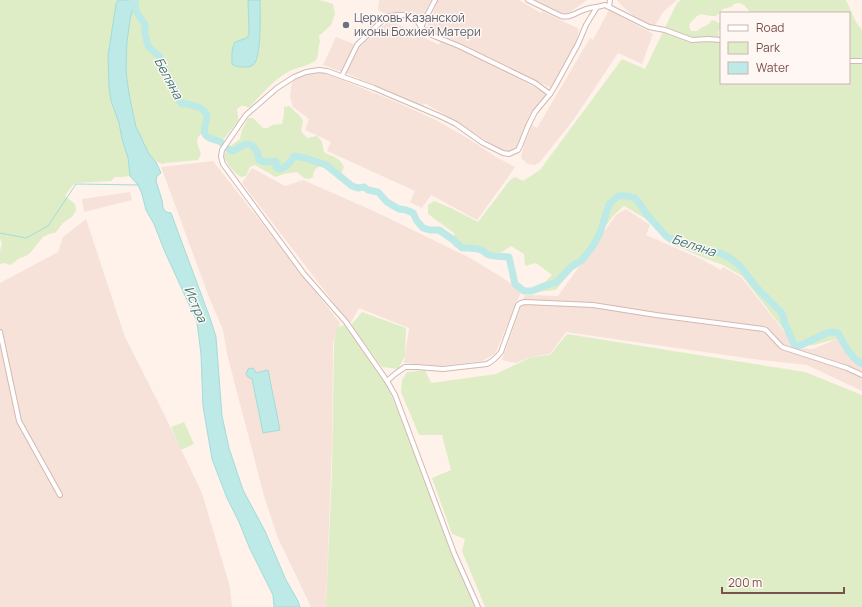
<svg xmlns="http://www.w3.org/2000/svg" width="862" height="607" font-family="Manrope,sans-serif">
<rect width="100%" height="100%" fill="#fef2eb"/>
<g fill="#f6e2d9">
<path d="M379 0H431L424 14 420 16 415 17 407 13 386 14 378 10Z"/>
<path d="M438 0H519L541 13 542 11 579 29 576 42 551 88 462 44 426 30Z"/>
<path d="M534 0H587L566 15Z"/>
<path d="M617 0H677L663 12 654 27 635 17 624 8Z"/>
<path d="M609 10 653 34 642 64 618 53 574 119 540 162 535 165 528 164 521 158 524 145 532 125 537 128 590 38 593 40Z"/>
<path d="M390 20 439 45 441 40 519 79 546 93 545 97 534 112 529 120 517 147 513 150 509 152 503 151 444 114 424 103 423 106 346 73 359 48 371 36Z"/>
<path d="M336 37 354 44 342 72 323 65Z"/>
<path d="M318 72 327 74 394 101 436 120 469 139 496 157 515 167 506 180 477 220 431 195 422 208 410 202 415 191 327 151 331 142 305 130 309 119 293 107 290 97 291 87 293 81 304 76Z"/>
<path d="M213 161 340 323 333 343 332 443 326 607H311L277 536 264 496 227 354 223 330 209 297 161 167Z"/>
<path d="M252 168 285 186 303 180 378 213 472 259 506 280 521 292 495 354 482 361 440 366 404 363 409 328 359 308 350 324 242 183Z"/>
<path d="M130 192 132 200 84 212 82 199Z"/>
<path d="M626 209 650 225 646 235 701 259 721 270 723 267 741 277 797 348 813 349 837 339 862 369V391L807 365 753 359 566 332 550 354 530 357 516 363 502 360 525 295 558 296 616 215Z"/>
<path d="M86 219 125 337 161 408 202 493 230 587 232 607H0V283L58 252 63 237Z"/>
</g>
<g fill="#dfedc7" fill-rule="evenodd">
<path d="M0 0H118L116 4 108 56 111 101 119 123 122 139 128 158 130 176 122 177H115L111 181 76 183 72 186 65 196 75 204 76 210 73 216 63 223 55 233 49 234 43 237 31 252 26 256 20 258 10 265 4 263 0 264V251L2 243 0 238Z"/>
<path d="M135 0H248L249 34 247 38 235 42 259 47 260 0H320L333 4 335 14 331 25 319 36 320 42C317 48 320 54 316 60 312 65 294 68 288 72 272 81 261 95 249 108 244 105 242 105 237 109 237 113 239 117 238 121L224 139 210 135 207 132C193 135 197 144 201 154L198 160 166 163 162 164C151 160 147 152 143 142 140 137 138 133 136 128 134 122 133 116 132 110 124 74 123 35 135 0Z"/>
<path d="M681 0H846L856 22 862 30V365L840 338 814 345 797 347 742 276 723 265 704 258 669 243 651 222 624 206 614 215 556 290 535 292 552 275 536 263 525 266 524 254 511 246 496 256 454 247V233L428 214V205L434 201 451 208 478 222 510 180 515 177 523 181 540 170 622 59 645 69 677 3ZM739 3 744 5 751 13H849V83H721V37H719L718 32 720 28V24L716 21 712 20C707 28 702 25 697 31H691L689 27 690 23 697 16 701 14 711 16H716L723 9 731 7 734 4Z"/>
<path d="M289 106 300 116 303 121 301 131 307 138 317 136C325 143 321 145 325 153 334 157 339 157 344 167L342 172 339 174C332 172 327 168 320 166 315 169 313 171 313 177L309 179 304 178 297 172 284 174 275 177C269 172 262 170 255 165L250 167 246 176 241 177C235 174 226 163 224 156L229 147 240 139 242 130 248 118H253L263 128H268L272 125 282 124 284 115V107Z"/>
<path d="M362 312 406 328 405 356 398 369 382 367 351 325Z"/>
<path d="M345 325 388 387 408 436 475 607H326L332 470 334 344 337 327Z"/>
<path d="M567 334 805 372 862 395V607H485L462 551 465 539 452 534 432 478 451 470 442 435H419L401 392 402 380 407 372 425 370 431 383 496 374 531 357 550 355Z"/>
<path d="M184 422 194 444 181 450 171 427Z"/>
</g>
<g fill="#bde9e6" stroke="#a3dcd8">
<path d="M118 0H135L130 20 127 42 126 67 127 80 130 99 136 127 149 154 156 162 161 173 157 176 156 181 162 200 163 208 166 212 171 213 210 318 216 337 222 416 229 448 243 490 265 531 286 580 298 601 300 607H274L273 595 250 549 239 522 227 498 212 459 203 406 201 354 197 322 165 252 154 224 146 210 142 194 138 185 130 176 128 158 122 139 119 123 111 101 109 87 108 56 116 4Z"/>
<path d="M248 0H260C260 12 262 59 253 65 250 67 247 67 244 67 239 67 236 67 232 64 232 56 231 49 235 42L247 38 249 34Z"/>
<path d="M251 368 254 369 256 373 268 370 280 430 263 433 252 379 248 377 246 374 248 369Z"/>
</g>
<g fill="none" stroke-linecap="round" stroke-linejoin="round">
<path stroke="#a3dcd8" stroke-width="1" d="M0 233 26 238 48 226 76 184 138 185"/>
<path stroke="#bde9e6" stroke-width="7" d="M133 0 135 1 136 11 145 25V34L148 46 161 58 168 77 175 87 176 96 181 103C192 105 211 107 206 122 205 126 203 129 205 134 208 140 216 139 221 142 225 146 227 150 233 151 236 150 238 147 242 146 252 140 258 151 259 160L264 162 275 161 277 163 276 167 279 169C286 168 291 162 294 156L305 158 326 165 352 186 358 188 364 187 368 190 378 192 387 202 399 209 406 210 413 213 417 221 423 228 430 230H439L452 239 462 248C468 248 476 247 481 250 484 251 486 254 489 255 496 257 502 256 509 257L515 284 524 291H532L544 286 551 284 557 282 571 267 582 260 593 246 600 233 609 204 618 196H628L635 198 640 204 647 215 667 237 693 247 720 253 730 258 740 266 757 288 782 313 785 324 794 344 799 346 827 333 832 332 838 333C844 344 851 358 862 364"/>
<defs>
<g id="street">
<path d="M435 0 421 27 429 34 459 46 535 83 550 94 535 112 528 126 520 146 518 150 509 154 503 153 483 143 456 124 442 117 374 88 327 71 319 70 306 72 294 77 277 88 246 115 222 150 221 157 223 164 304 274 346 322 387 381 395 395 454 553 478 607"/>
<path d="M528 0 561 16C569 18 574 14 581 11 586 9 592 7 597 7"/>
<path d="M609 7 610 0"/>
<path d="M849 61H862"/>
<path d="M342 76 357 45 386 17 397 15H406L413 18 418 22 421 27"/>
<path d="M550 94 555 86 578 44 586 25 597 7 605 5 649 27 665 30 692 40 708 39 721 40"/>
<path d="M0 332 19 421 60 495"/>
<path d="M387 381 395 374 405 367H417L443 369 487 364C493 361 497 357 501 352L518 305 521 303 525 302 593 305 656 315 763 329 766 330 782 347 847 368 862 375"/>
</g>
</defs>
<use href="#street" stroke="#d4b8b2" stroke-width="6"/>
<use href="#street" stroke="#fff" stroke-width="4"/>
</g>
<circle fill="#6b7280" stroke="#fff7f3" stroke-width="1.5" cx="346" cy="25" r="4"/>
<g text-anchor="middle" stroke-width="3" stroke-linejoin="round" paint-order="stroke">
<g font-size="12" fill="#5b616d" stroke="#fff7f3" text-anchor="start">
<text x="354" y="22">Церковь Казанской<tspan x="354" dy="14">иконы Божией Матери</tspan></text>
</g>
<g font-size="13" font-style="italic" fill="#3a7975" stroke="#fff7f3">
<text transform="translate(169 78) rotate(62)" y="5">Беляна</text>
<text transform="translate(694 245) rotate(18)" y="5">Беляна</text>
<text transform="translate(196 304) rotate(67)" y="5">Истра</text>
</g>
</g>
<rect x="720" y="12" width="130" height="72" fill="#fff7f3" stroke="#cab5b0"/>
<rect x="728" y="25" width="20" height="6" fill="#ffffff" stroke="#cab5b0"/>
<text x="756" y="32" font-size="12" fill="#7b514b">Road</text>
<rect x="728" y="42" width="20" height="12" fill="#dfedc7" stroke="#cab5b0"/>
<text x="756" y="52" font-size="12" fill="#7b514b">Park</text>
<rect x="728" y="62" width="20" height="12" fill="#bde9e6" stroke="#cab5b0"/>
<text x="756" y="72" font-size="12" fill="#7b514b">Water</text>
<path d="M722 587v6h122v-6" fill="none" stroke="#7b514b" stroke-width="2"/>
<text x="728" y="587" font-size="12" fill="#7b514b" stroke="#fff7f3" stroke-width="3" paint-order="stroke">200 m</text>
</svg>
